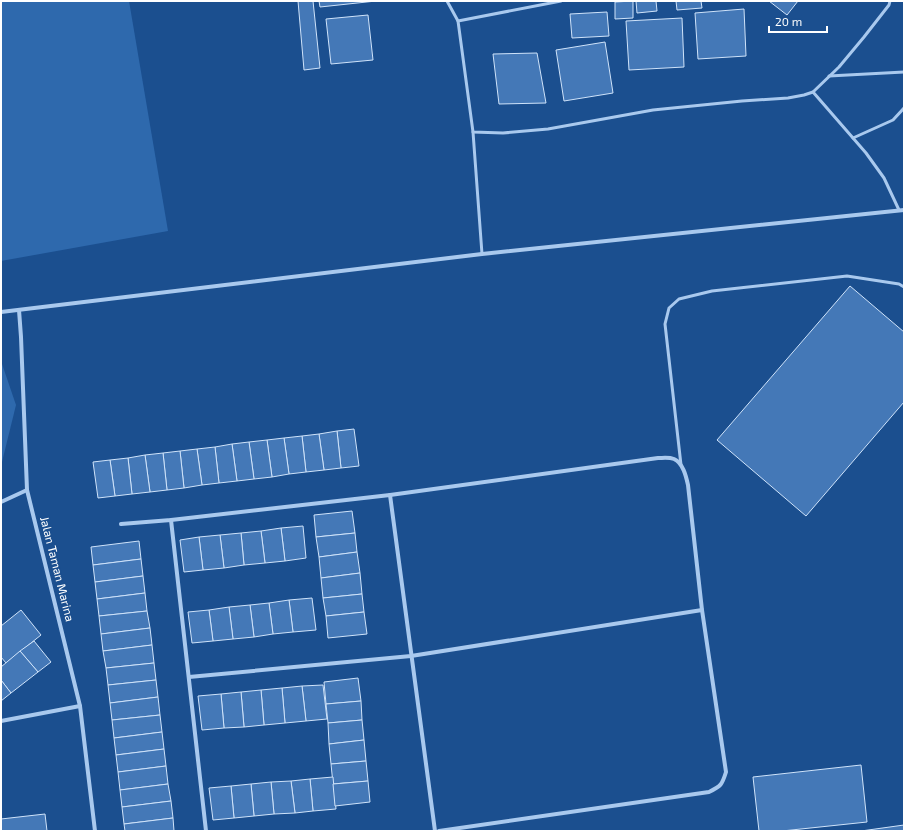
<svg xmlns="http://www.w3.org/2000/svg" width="905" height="832" font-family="'Exo 2',sans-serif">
<rect width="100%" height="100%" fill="#1b4f8f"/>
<g fill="#2e69ad">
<path d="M1 1H129L168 231 1 261Z"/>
<path d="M1 361 16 405 1 466Z"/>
</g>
<g fill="#4478b7" stroke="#cfe3fa">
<path d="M298 1H313L320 68 304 70Z"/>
<path d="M319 1H376L320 7Z"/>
<path d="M633 1V18L615 19V2Z"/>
<path d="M636 1H656L657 11 637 13Z"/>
<path d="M676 1H701L702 8 677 10Z"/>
<path d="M769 1H798L787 15Z"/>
<path d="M744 9 746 56 698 59 695 13Z"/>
<path d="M607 12 609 36 572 38 570 14Z"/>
<path d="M368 15 373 60 331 64 326 19Z"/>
<path d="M682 18 684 67 629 70 626 21Z"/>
<path d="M605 42 613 93 564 101 556 50Z"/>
<path d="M537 53 546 103 499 104 493 54Z"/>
<path d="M850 286 904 332V402L806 516 717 440Z"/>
<path d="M354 429 359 466 341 468 337 431Z"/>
<path d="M337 431 341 468 324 470 319 434Z"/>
<path d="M319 434 324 470 306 472 302 436Z"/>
<path d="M302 436 306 472 289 474 284 438Z"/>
<path d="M284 438 289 474 272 477 267 440Z"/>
<path d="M267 440 272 477 254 479 249 442Z"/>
<path d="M249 442 254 479 237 481 232 444Z"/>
<path d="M232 444 237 481 219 483 215 447Z"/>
<path d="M215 447 219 483 202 485 197 449Z"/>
<path d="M197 449 202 485 184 488 180 451Z"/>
<path d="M180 451 184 488 167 490 163 453Z"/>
<path d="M163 453 167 490 150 492 145 455Z"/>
<path d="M145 455 150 492 132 494 128 458Z"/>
<path d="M128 458 132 494 115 496 110 460Z"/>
<path d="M110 460 115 496 98 498 93 462Z"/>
<path d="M352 511 355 533 316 537 314 515Z"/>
<path d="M303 526 306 558 285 561 281 528Z"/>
<path d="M281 528 285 561 265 563 261 531Z"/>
<path d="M261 531 265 563 244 565 241 533Z"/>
<path d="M241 533 244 565 224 568 220 535Z"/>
<path d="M355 533 357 552 319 557 316 537Z"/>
<path d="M220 535 224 568 203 570 199 537Z"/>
<path d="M199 537 203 570 184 572 180 540Z"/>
<path d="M139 541 141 559 93 565 91 547Z"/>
<path d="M357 552 360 573 321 578 319 557Z"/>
<path d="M141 559 143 576 95 582 93 565Z"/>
<path d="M360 573 362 594 323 598 321 578Z"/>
<path d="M143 576 145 593 97 599 95 582Z"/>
<path d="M145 593 147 611 99 616 97 599Z"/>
<path d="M362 594 364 612 326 616 323 598Z"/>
<path d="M312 598 316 630 293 632 289 600Z"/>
<path d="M289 600 293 632 273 634 269 603Z"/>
<path d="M269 603 273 634 254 637 250 605Z"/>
<path d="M250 605 254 637 233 639 229 607Z"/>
<path d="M229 607 233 639 213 641 209 610Z"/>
<path d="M21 610 41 635 6 663 1 657V626Z"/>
<path d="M209 610 213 641 192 643 188 612Z"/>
<path d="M147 611 150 628 101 634 99 616Z"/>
<path d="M364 612 367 634 328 638 326 616Z"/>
<path d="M150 628 152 645 103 651 101 634Z"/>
<path d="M34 641 51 662 38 672 20 651Z"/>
<path d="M152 645 154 663 106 668 103 651Z"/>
<path d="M20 651 38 672 11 693 1 680V667Z"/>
<path d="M154 663 156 680 108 685 106 668Z"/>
<path d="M358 678 361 701 326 704 324 682Z"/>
<path d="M1 680 11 693 1 701Z"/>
<path d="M156 680 158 697 110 703 108 685Z"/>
<path d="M323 685 327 719 306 721 302 686Z"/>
<path d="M302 686 306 721 285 723 282 688Z"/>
<path d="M282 688 285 723 264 725 261 690Z"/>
<path d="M261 690 264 725 244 727 241 692Z"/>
<path d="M241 692 244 727 224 728 221 694Z"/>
<path d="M221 694 224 728 202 730 198 696Z"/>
<path d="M158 697 160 715 112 720 110 703Z"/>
<path d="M361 701 362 720 328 723 326 704Z"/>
<path d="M160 715 162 732 114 738 112 720Z"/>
<path d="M362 720 364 740 329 744 328 723Z"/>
<path d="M162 732 164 749 116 755 114 738Z"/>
<path d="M364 740 366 761 331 764 329 744Z"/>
<path d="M164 749 166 766 118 772 116 755Z"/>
<path d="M366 761 368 781 333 784 331 764Z"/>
<path d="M861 765 867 822 782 831H759L753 777Z"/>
<path d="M166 766 168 784 120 790 118 772Z"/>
<path d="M333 777 336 809 313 811 310 779Z"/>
<path d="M310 779 313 811 295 813 291 781Z"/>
<path d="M291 781 295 813 274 814 271 782Z"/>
<path d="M368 781 370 802 335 806 333 784Z"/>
<path d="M271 782 274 814 254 816 251 784Z"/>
<path d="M168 784 171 801 122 807 120 790Z"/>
<path d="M251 784 254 816 234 818 231 786Z"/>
<path d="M231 786 234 818 213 820 209 788Z"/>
<path d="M171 801 173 818 124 824 122 807Z"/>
<path d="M45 814 47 831H1V819Z"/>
<path d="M173 818 174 831H125L124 824Z"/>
<path d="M904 825V831H861Z"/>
</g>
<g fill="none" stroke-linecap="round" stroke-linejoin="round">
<g stroke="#a9c9ee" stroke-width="3">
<path d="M447 1 458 21 473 132 503 133 548 129 653 110 742 101 788 98 804 95 813 92 839 67 864 37 889 5 890 1"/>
<path d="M458 21 561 1"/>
<path d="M829 76 904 72"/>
<path d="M813 92 866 153 884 178 899 210"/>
<path d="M473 132 482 254"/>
<path d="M853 138 893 120 904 108"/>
<path d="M681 465 665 324 669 308 679 299 712 291 847 276 899 284 904 287"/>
</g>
<g stroke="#a9c9ee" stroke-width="4">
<path d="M19 310 21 337 27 490 80 706 95 831"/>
<path d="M1 312 482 254 904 210"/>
<path d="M390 495 658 458C663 458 669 457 674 459 683 463 686 476 688 485L702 610 726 772C722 785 721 786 709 792L439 831"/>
<path d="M1 502 27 490"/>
<path d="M171 520 206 831"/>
<path d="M121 524 171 520 390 495 435 831"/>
<path d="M189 677 411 656 702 610"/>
<path d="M1 721 80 706"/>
</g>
</g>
<g text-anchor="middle" stroke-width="3" stroke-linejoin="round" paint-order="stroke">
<g font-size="12" fill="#fff" stroke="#1b4f8f">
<text transform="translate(57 569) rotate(76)" y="4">Jalan Taman Marina</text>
</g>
</g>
<rect width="905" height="832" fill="none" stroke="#ffffff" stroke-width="4"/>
<path d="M769 26v6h58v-6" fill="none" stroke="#ffffff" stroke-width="2"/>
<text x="775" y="26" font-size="12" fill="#ffffff" stroke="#1b4f8f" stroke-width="3" paint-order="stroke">20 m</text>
</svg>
